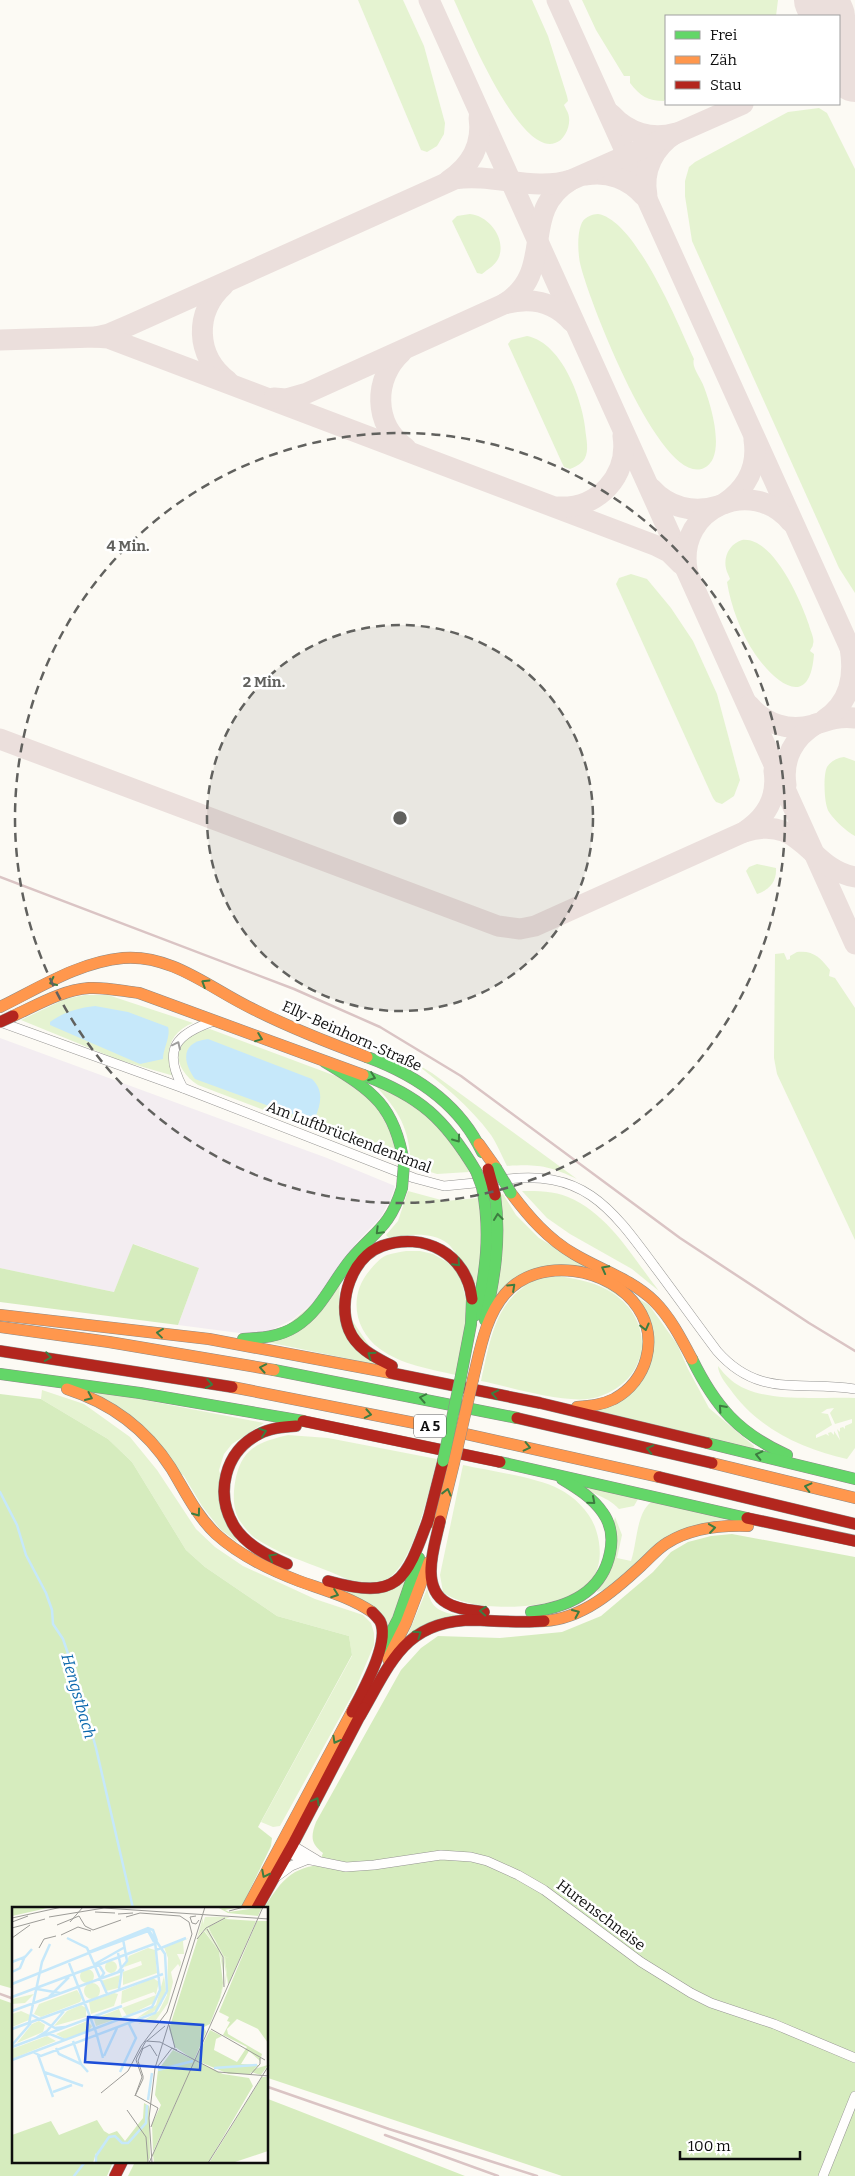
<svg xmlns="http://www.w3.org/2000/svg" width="855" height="2176" font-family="Bitter,serif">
<rect width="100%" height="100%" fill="#fcfaf4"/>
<path fill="#f3edf1" d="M0 1038 327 1158 395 1186 391 1198 381 1217 357 1242 317 1300 292 1320 269 1331 247 1334 178 1325 199 1268 134 1244 114 1292 0 1268Z"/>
<g fill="#e5f3d1" fill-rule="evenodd">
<path d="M358 0H403L424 46 445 123 444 134 437 146 427 152 421 150Z"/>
<path d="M454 0H532L548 36 567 96 568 101 564 105C565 107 566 109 567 111 573 121 566 140 555 143 519 156 466 26 454 0Z"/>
<path d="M582 0H778L776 16H666V97L664 101C648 101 640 96 630 83V76H624L596 30Z"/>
<path d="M819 108 827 113 855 169V593L839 568 692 241 685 196V181L689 167 695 162 788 112Z"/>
<path d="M470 214C489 216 506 238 499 257 496 265 488 269 482 274L477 273 452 221 457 216Z"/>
<path d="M598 214C636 220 679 326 694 359 691 367 701 378 704 387 711 405 727 457 704 468 661 489 587 296 580 263 578 253 577 235 581 225 583 218 591 214 598 214Z"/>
<path d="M527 336C563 343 584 403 586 435 587 443 589 454 583 461 579 465 575 467 570 469L564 467 562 463 508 344 511 340Z"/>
<path d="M742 540C773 536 801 601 809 625 810 630 815 639 813 644 813 647 811 648 810 651L814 654C810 711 775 683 755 654 741 633 731 607 727 582L730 579C729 576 728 574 727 572 722 558 729 544 742 540Z"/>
<path d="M631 574 647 579 671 608 693 641 717 694 740 780 734 796 722 804 716 802 713 798 616 584 619 578Z"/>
<path d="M844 757 855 761V836C846 831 835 821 829 812 824 805 823 775 827 767 831 761 837 758 844 757Z"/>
<path d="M757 864 776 868C777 882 769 890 757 894L746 871 749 867Z"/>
<path d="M797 952C813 950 821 958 830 970L829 976 835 978 855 1008V1240L777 1074 774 1058 775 954 784 953 787 960 790 959V956Z"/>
<path d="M85 995H108L193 1023C169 1032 163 1054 174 1076L119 1060 21 1020 65 999Z"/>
<path d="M210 1029 341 1078 363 1093 379 1110 391 1134 398 1161 198 1085C167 1065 174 1033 210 1029Z"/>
<path d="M412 1061 432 1073 577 1179C549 1166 538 1164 507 1166 502 1156 497 1144 491 1135 469 1105 441 1083 412 1061Z"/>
<path d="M373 1083C415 1102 450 1129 469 1172L437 1174 411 1166C409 1127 400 1112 373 1083Z"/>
<path d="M408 1191 445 1201 478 1198 484 1241 478 1288C471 1278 455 1249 447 1243 430 1231 408 1235 389 1238L386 1235 398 1221Z"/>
<path d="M522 1191C538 1191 554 1191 568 1197 609 1214 633 1258 659 1291L632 1269 570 1234 547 1218Z"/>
<path d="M503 1194 516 1215 539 1238 649 1305 677 1344 688 1369 709 1408 754 1446 753 1450 594 1410 636 1389 645 1313 571 1266 496 1299 500 1195Z"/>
<path d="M406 1251H420L433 1254 447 1262 460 1275 468 1309 456 1375C430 1369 402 1365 380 1349 354 1330 348 1295 370 1270 375 1264 380 1258 387 1255 393 1253 400 1252 406 1251Z"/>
<path d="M560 1276C579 1280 597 1282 614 1294 657 1324 649 1381 598 1397 569 1406 512 1387 481 1381 490 1342 495 1297 537 1280 543 1277 553 1277 560 1276Z"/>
<path d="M340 1281 339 1301 383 1366 267 1342Z"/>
<path d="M718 1366C722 1371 726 1376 731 1380 760 1405 820 1396 855 1398V1448L847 1459C802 1449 757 1428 730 1389 725 1383 718 1373 718 1366ZM834 1408 830 1413 835 1424 852 1419V1423L845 1426V1429L843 1427 840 1428V1432L837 1429 840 1440 834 1431V1435L831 1432 828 1433 829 1436 826 1434 816 1438V1435L832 1425 828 1414 821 1413 827 1409Z"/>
<path d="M82 1388 264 1423 232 1444 224 1454 219 1470 237 1542 220 1529 202 1506 184 1476Z"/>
<path d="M42 1390 84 1404 130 1437 157 1470 196 1529 215 1547 243 1566 315 1599 363 1615 371 1623 374 1633V1645L355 1690 280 1826 273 1827 261 1822 352 1656 349 1636 277 1616 205 1567 186 1550 132 1462 108 1439 41 1399Z"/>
<path d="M288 1435 328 1438 437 1459C429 1490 415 1559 389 1578 381 1584 366 1583 356 1581 346 1580 337 1574 328 1571 303 1561 277 1553 255 1538 250 1534 244 1527 240 1521 232 1509 233 1491 236 1477 243 1447 260 1442 288 1435Z"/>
<path d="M463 1465C490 1471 536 1477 559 1489 575 1497 591 1513 596 1530 601 1545 602 1564 593 1578 572 1612 471 1615 443 1592L440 1575Z"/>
<path d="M583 1486 638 1499 634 1506 619 1509C607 1496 596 1497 583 1486Z"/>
<path d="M651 1502 728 1519 708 1522 610 1588 597 1592 615 1517 622 1535 617 1558 631 1561C637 1544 636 1514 651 1502Z"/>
<path d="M405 1582 388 1630 340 1591Z"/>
<path d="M427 1589C432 1610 439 1611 460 1616L406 1639Z"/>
</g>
<g fill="#d6ecbe">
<path d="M133 1244 199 1268 178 1325 0 1302V1268L114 1292Z"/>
<path d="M0 1394 41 1399 108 1439 132 1462 186 1550 205 1567 277 1616 349 1636 352 1655 258 1827 272 1838 271 1846 241 1908H14V1989L0 1985Z"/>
<path d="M732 1534 855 1557V2176H562L268 2078V1908H264C279 1885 288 1869 318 1865L323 1853C310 1843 311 1836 316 1822L401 1670 421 1648 438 1636 500 1638 562 1632 601 1616 653 1572 671 1552 688 1542 711 1536Z"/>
<path d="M0 1999 14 2004V2162H113L107 2176H0Z"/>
<path d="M268 2099 294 2109 465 2176H128L135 2162H268Z"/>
</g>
<g fill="#c6e8fa">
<path d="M95 1006 128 1012 168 1027C171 1036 163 1049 163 1059L140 1064 50 1025V1022C64 1012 78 1008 95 1006Z"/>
<path d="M208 1039 312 1079C324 1091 321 1103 315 1118L288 1113 195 1079C182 1061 181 1042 208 1039Z"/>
</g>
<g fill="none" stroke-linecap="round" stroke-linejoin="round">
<g stroke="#c6e8fa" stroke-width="2.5">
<path d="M0 1492 17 1525 26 1555 46 1593 52 1610 53 1624 63 1639 76 1677 96 1748 133 1908"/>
<path d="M74 2176 85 2162"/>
</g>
<g stroke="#ebdfdc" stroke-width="21">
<path d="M429 0 855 944"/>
<path d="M557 0 855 659"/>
<path d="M823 0 839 16"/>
<path d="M839 60 855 52"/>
<path d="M611 114C628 133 652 140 676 133 654 147 642 170 647 196"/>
<path d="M586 175C608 171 629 179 644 196"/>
<path d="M448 181C471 166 483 144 479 117"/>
<path d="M224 285C194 312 195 356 228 381"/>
<path d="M572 322C554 301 529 297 504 304 558 271 517 212 571 180L743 104"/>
<path d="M96 337 109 334 130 325 455 179C493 173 534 192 571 180"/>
<path d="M0 340 95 337 108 338 657 546 669 552 681 564"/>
<path d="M402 352C373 378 373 425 406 448"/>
<path d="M274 398 286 399 307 393 504 304"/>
<path d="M651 488C668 507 693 514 718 506"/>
<path d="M725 503C747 488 758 466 754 440"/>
<path d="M558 507C598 509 629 476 623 436"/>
<path d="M687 569C677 508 752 475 791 522"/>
<path d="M749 705C765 724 789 732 813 725 828 720 839 716 855 718"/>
<path d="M824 720C850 703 855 677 850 647"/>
<path d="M0 739 498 926 520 929 535 926 744 832C766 818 778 797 774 771"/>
<path d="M786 785C782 759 794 737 816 724"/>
<path d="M744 832C803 813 808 869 855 877"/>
</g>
<g stroke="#ebdfdc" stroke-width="54">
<path d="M821 0 828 16"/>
<path d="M839 39 855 75"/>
</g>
<defs>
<g id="street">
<path d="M0 1022 183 1088 414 1178 444 1186 485 1182"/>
<path d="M183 1088C162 1049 176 1034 214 1021"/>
<path d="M500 1180C583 1168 610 1206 655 1267 676 1295 696 1323 717 1351 759 1399 800 1380 855 1389"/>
<path d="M287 1842 317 1860"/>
<path d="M286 1848 296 1857 346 1867 374 1865 441 1855 471 1857 487 1861 518 1875 544 1890 641 1962 691 1993 711 2003 774 2024 855 2058"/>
<path d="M276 1877 291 1866 306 1860"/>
<path d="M823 2176 855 2096"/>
</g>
<g id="fast">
<path d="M367 1057C416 1075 459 1103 482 1152"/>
<path d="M325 1062C373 1091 395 1106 404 1164"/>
<path d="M363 1075C420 1096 445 1119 476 1171"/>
<path d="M476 1315C486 1272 491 1231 482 1187"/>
<path d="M485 1320C495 1278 501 1238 495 1195"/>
<path d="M243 1339C261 1338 279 1337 295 1327 321 1311 332 1282 351 1259 375 1231 390 1227 402 1188"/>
<path d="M692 1359C715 1406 738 1433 787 1455"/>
<path d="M274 1370 517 1418"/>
<path d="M0 1374 140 1393 303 1421"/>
<path d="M461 1376 471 1324 472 1299"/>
<path d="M707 1443 855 1479"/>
<path d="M500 1462 747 1518"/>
<path d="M531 1612C568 1607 602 1593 610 1553 613 1539 611 1524 603 1513 593 1498 577 1488 562 1479"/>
<path d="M383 1648 398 1619 419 1558"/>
</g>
<g id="slow">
<path d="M0 1007C39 988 79 962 123 958 173 954 212 990 255 1010 291 1028 329 1043 367 1057"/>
<path d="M13 1016C37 1005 62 990 89 988 106 987 122 991 139 993L363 1075"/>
<path d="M479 1144 496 1168"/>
<path d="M511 1193C529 1217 548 1239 574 1254 601 1270 631 1279 654 1301 670 1317 681 1338 692 1359"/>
<path d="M0 1315 209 1339 391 1373"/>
<path d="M0 1327 109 1342 274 1370"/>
<path d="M473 1379C480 1351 485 1317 505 1294 538 1255 611 1267 638 1308 659 1339 647 1381 614 1399 602 1405 590 1406 577 1407"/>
<path d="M232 1387 430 1426 659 1477"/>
<path d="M67 1389C111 1403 146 1429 171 1468 185 1491 196 1515 216 1534 239 1555 270 1570 299 1581 324 1590 350 1597 372 1612"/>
<path d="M712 1463 855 1498"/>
<path d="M438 1528 454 1463"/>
<path d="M544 1621C582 1619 614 1591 641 1566 650 1558 657 1549 667 1543 691 1528 720 1525 748 1526"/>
<path d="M388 1659 406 1623 429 1562"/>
<path d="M247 1908 356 1704"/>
</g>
<g id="jam">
<path d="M0 1351 232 1387"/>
<path d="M392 1366C375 1357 357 1349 349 1330 337 1301 352 1257 382 1246 424 1231 467 1254 472 1299"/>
<path d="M391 1373 540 1403 707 1443"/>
<path d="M517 1418 712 1463"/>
<path d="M303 1421 500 1462"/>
<path d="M659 1477 855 1524"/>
<path d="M747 1518 855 1541"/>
<path d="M440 1521C435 1545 419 1587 447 1603 458 1610 472 1610 484 1612"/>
<path d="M427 1524 443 1461"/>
<path d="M287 1564C268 1556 246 1545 234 1526 215 1494 224 1452 259 1434 270 1428 283 1427 296 1426"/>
<path d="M328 1581C400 1601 406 1580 429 1517"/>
<path d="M352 1712C362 1692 391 1642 380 1621 378 1618 375 1615 372 1612"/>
<path d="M360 1716C391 1663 404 1620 475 1620 498 1621 521 1623 544 1621"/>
<path d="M257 1908 293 1844 364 1708"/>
<path d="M115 2176 122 2162"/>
</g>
</defs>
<use href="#street" stroke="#959492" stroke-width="10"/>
<use href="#fast" stroke="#8c8b88" stroke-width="12"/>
<use href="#slow" stroke="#8c8b88" stroke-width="12"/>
<use href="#jam" stroke="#8c8b88" stroke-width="12"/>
<use href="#street" stroke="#fffefd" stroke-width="9"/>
<use href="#fast" stroke="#63d668" stroke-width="11"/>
<use href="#slow" stroke="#ff974d" stroke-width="11"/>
<use href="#jam" stroke="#b3261e" stroke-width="11"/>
<g stroke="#dac4c4" stroke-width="2.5">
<path d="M0 877 294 989 380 1027 461 1076 680 1238 809 1323 855 1351"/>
<path d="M0 1994 14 1999"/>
<path d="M268 2087 389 2129 537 2176"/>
<path d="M385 2135 498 2176"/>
</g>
<defs>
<g id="fast-bridge">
<path d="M496 1168 511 1193"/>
<path d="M476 1171 482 1187"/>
<path d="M402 1188 404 1164"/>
<path d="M443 1461 461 1376"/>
</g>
<path id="slow-bridge" d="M454 1463 473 1379"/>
<g id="jam-bridge">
<path d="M0 1022 13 1016"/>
<path d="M488 1169 495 1195"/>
</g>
</defs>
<use href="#fast-bridge" stroke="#8c8b88" stroke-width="12" stroke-linecap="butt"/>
<use href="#slow-bridge" stroke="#8c8b88" stroke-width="12" stroke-linecap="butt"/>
<use href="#jam-bridge" stroke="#8c8b88" stroke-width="12" stroke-linecap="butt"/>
<use href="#fast-bridge" stroke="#63d668" stroke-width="11"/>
<use href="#slow-bridge" stroke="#ff974d" stroke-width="11"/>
<use href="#jam-bridge" stroke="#b3261e" stroke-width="11"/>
</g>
<defs><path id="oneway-chevron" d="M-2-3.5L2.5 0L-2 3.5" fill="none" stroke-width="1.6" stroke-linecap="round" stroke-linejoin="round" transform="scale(1.25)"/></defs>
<g stroke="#3d7c40">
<use href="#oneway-chevron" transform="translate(53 982) rotate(155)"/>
<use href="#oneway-chevron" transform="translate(205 983) rotate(-148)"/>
<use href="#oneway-chevron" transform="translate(259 1038) rotate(21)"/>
<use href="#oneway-chevron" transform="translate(372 1077) rotate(20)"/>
<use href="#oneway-chevron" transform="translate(457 1139) rotate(54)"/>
<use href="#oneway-chevron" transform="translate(498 1217) rotate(-97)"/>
<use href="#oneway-chevron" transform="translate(379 1231) rotate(135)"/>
<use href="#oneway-chevron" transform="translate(457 1263) rotate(47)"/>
<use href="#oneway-chevron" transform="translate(605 1269) rotate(-152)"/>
<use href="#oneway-chevron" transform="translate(512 1287) rotate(-43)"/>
<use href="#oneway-chevron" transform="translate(645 1327) rotate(76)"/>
<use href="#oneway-chevron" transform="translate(160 1333) rotate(-173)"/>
<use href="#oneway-chevron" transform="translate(371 1355) rotate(-145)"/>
<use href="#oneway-chevron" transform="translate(48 1357) rotate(9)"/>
<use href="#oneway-chevron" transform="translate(263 1368) rotate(-169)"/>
<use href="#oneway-chevron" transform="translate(209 1384) rotate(10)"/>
<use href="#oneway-chevron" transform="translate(495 1394) rotate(-168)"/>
<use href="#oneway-chevron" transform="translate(89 1397) rotate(24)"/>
<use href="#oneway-chevron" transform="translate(423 1398) rotate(-169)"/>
<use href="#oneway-chevron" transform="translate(722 1408) rotate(-132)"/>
<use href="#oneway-chevron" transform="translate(368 1414) rotate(11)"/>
<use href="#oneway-chevron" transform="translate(263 1432) rotate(-19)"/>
<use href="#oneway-chevron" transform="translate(527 1447) rotate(13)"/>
<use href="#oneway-chevron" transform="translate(650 1449) rotate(-167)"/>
<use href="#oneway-chevron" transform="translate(759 1455) rotate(-167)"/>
<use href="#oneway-chevron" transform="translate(808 1487) rotate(-166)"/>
<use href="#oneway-chevron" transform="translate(447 1492) rotate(-76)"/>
<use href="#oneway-chevron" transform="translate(592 1501) rotate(41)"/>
<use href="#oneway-chevron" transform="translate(197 1513) rotate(54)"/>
<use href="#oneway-chevron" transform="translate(712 1528) rotate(-8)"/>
<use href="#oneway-chevron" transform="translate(272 1557) rotate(-151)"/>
<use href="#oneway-chevron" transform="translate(335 1594) rotate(20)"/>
<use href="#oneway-chevron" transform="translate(483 1611) rotate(-176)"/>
<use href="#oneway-chevron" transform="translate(576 1613) rotate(-24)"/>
<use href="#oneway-chevron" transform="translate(418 1634) rotate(-35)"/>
<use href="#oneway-chevron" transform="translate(336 1740) rotate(119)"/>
<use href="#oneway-chevron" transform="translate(316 1801) rotate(-62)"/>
<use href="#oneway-chevron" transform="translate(265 1874) rotate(117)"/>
</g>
<use stroke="#9f9e9d" href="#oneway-chevron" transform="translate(177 1045) rotate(-64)"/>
<circle cx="400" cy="818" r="193" fill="#61615e" fill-opacity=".12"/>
<g fill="none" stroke="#61615e" stroke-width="2.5" stroke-dasharray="9 6">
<circle cx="400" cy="818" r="193"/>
<circle cx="400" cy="818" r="385"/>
</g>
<g text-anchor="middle" stroke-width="5" stroke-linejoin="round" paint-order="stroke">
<rect fill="#fff" stroke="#565656" stroke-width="1" x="414" y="1414.5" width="32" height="23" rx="4"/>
<g font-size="14" font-weight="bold" fill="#0e0e0e">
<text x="430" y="1431">A 5</text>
</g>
<g font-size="15" fill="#0e0e0e" stroke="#fff">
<text transform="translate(352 1036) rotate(24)" y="5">Elly-Beinhorn-Straße</text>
<text transform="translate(349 1137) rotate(21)" y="5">Am Luftbrückendenkmal</text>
<text transform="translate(601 1915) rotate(37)" y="5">Hurenschneise</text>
</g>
<g font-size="16" font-style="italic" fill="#0b68ad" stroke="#fff">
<text transform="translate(79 1696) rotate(74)" y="6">Hengstbach</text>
</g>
</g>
<g transform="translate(12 1907)">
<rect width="256" height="256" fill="#fcfaf4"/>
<path d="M194 9 218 10 195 20 204 32 212 48 218 51H213L215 68 212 84 214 66 211 50 204 34 195 22 207 40 212 57V77L207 96 212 69 207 44 192 23 194 21 186 29 184 34 191 10V17L193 10H208ZM177 31 171 34 172 47H165L169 55 168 60 166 57 159 65 161 75 156 96 144 113 126 117 147 104 155 88 156 51 152 40ZM136 41 143 43 145 66 111 78V65L130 58 129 54 112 60 117 49ZM93 60a6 6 0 1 1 12 0a6 6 0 1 1-12 0ZM68 69a7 7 0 1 1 14 0a7 7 0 1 1-14 0ZM108 68 106 81 94 84 89 74ZM152 69 154 83 149 98 140 106 125 111 144 98ZM141 71 147 75 142 96 115 109 110 101 144 88 142 85 109 97 110 84ZM72 84a8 8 0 1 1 16 0a8 8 0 1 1-16 0ZM65 83 70 91 68 95 29 110 22 107 27 97ZM102 86 106 87 102 99 79 107 77 95ZM22 87 13 96 0 97V92ZM69 98 74 101V110L42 119 55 104ZM107 102 110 110 84 119 82 112ZM9 104 18 108 17 113 0 120V107ZM27 114 33 118 31 125 5 136 20 117ZM75 114 80 119 77 124 53 132 44 127ZM35 129 44 134 0 152V142Z" fill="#e5f3d1"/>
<path d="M0 0H40L0 9ZM205 0H227L213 3 217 5 250 0 246 9 216 6ZM213 12 244 14 216 78 213 50 217 51 212 49 196 20ZM245 14H256V136L246 122 225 112 215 122 216 127 250 147 248 154 237 144 229 157 247 158 242 162 256 158 249 168 239 165 241 162 238 167H217L183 153 198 123 210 129 204 132 202 143 225 155 235 140 211 128 218 115 215 114 217 110 207 105ZM192 24 207 44 211 76 208 91 198 117 192 120 194 125 182 153 163 140 157 122 186 31ZM161 143 211 167 237 171 241 179 196 256H142L141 247 178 165 141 245 140 217 149 198 143 188 146 163ZM250 170H256V244L220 256H197ZM132 196 137 199 138 251 135 256H85L84 246 81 256H0V228L39 214 47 228 85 213 92 224 97 227 105 224 113 234 131 211Z" fill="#d6ecbe"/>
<path fill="none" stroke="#c6e8fa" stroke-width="2.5" d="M55 31 75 41 95 87M144 43 174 31M77 45 136 21 141 23 145 34M79 45 136 24 142 35M106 46 109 61M0 55 13 50 20 42M57 56 84 125 91 151M83 57 113 40M87 58 92 66 89 71M0 65 8 61 13 49M106 65 115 54 111 32M0 77 136 22 153 47 155 84 143 106 29 149 21 145M25 82 48 86M107 82 110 62M0 90 142 37M37 90 57 70M0 104 112 63M20 108 43 121 53 120M17 116 30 55 38 37M0 122 151 67M29 129 38 127 53 133M24 131 35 124 52 104M61 134 69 157M0 138 19 116M0 140 110 99M44 141 47 147 69 157 76 165M26 148 41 190M92 149 105 121M0 153 140 100 148 83 143 34M202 161 245 158M146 163 181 154M32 165 71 179M108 165 124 131 117 117M41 185 60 178M136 193 140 166M84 256V249L97 230 103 229 110 236H116L134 216 135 198"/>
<path fill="none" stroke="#9d9c98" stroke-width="1" d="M217 4 232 0M83 5 103 6M106 7 121 6M184 9 178 10 180 16 184 17 187 13M37 10 92 1 257 12M0 11 50 0M0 15 16 9M58 15 71 0M45 18 67 9 73 19 81 23 109 13M0 21 33 12M195 22 211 50 212 80M49 28 66 20 79 24M0 31 18 18M185 32 194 21 213 11M27 41 32 32 44 29M157 118 163 141M199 122 253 153M135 134 153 119M148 135 206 165 257 169M131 141 126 154 131 169V172L123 189 130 170 124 153 125 150 134 134 148 135M130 142 138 138 145 149M146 159 160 141 165 143M238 168 248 157V151M89 186 116 164 129 139 155 105 180 27 177 15 168 9 128 6 114 10M123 188 146 201 139 220M231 200 257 158M115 203 134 230 136 255M137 256 251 0M140 256 137 211 143 161 193 0M196 256 231 200"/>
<path fill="#1d4ed8" fill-opacity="0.15" stroke="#1d4ed8" stroke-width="2.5" d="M76 110 191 118 188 163 73 155Z"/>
<rect width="256" height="256" fill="none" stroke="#0e0e0e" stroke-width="2.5"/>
</g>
<circle cx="400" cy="818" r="8" fill="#61615e" stroke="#fff" stroke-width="2.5"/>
<g font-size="15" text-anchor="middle" font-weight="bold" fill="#61615e" stroke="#fff" stroke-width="5" stroke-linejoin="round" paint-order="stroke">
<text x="128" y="551">4 Min.</text>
<text x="264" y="687">2 Min.</text>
</g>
<rect x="665" y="15" width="175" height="90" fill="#ffffff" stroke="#9f9f9f"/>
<rect x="675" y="31" width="25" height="8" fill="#63d668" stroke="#9f9f9f"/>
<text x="710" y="40" font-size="15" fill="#0e0e0e">Frei</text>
<rect x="675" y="56" width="25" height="8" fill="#ff974d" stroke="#9f9f9f"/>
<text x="710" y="65" font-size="15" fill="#0e0e0e">Zäh</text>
<rect x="675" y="81" width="25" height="8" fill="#b3261e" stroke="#9f9f9f"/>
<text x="710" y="90" font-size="15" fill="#0e0e0e">Stau</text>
<path d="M680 2151v8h120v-8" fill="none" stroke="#0e0e0e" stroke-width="2.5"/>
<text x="688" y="2151" font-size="15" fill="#0e0e0e" stroke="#ffffff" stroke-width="4" paint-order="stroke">100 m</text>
</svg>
